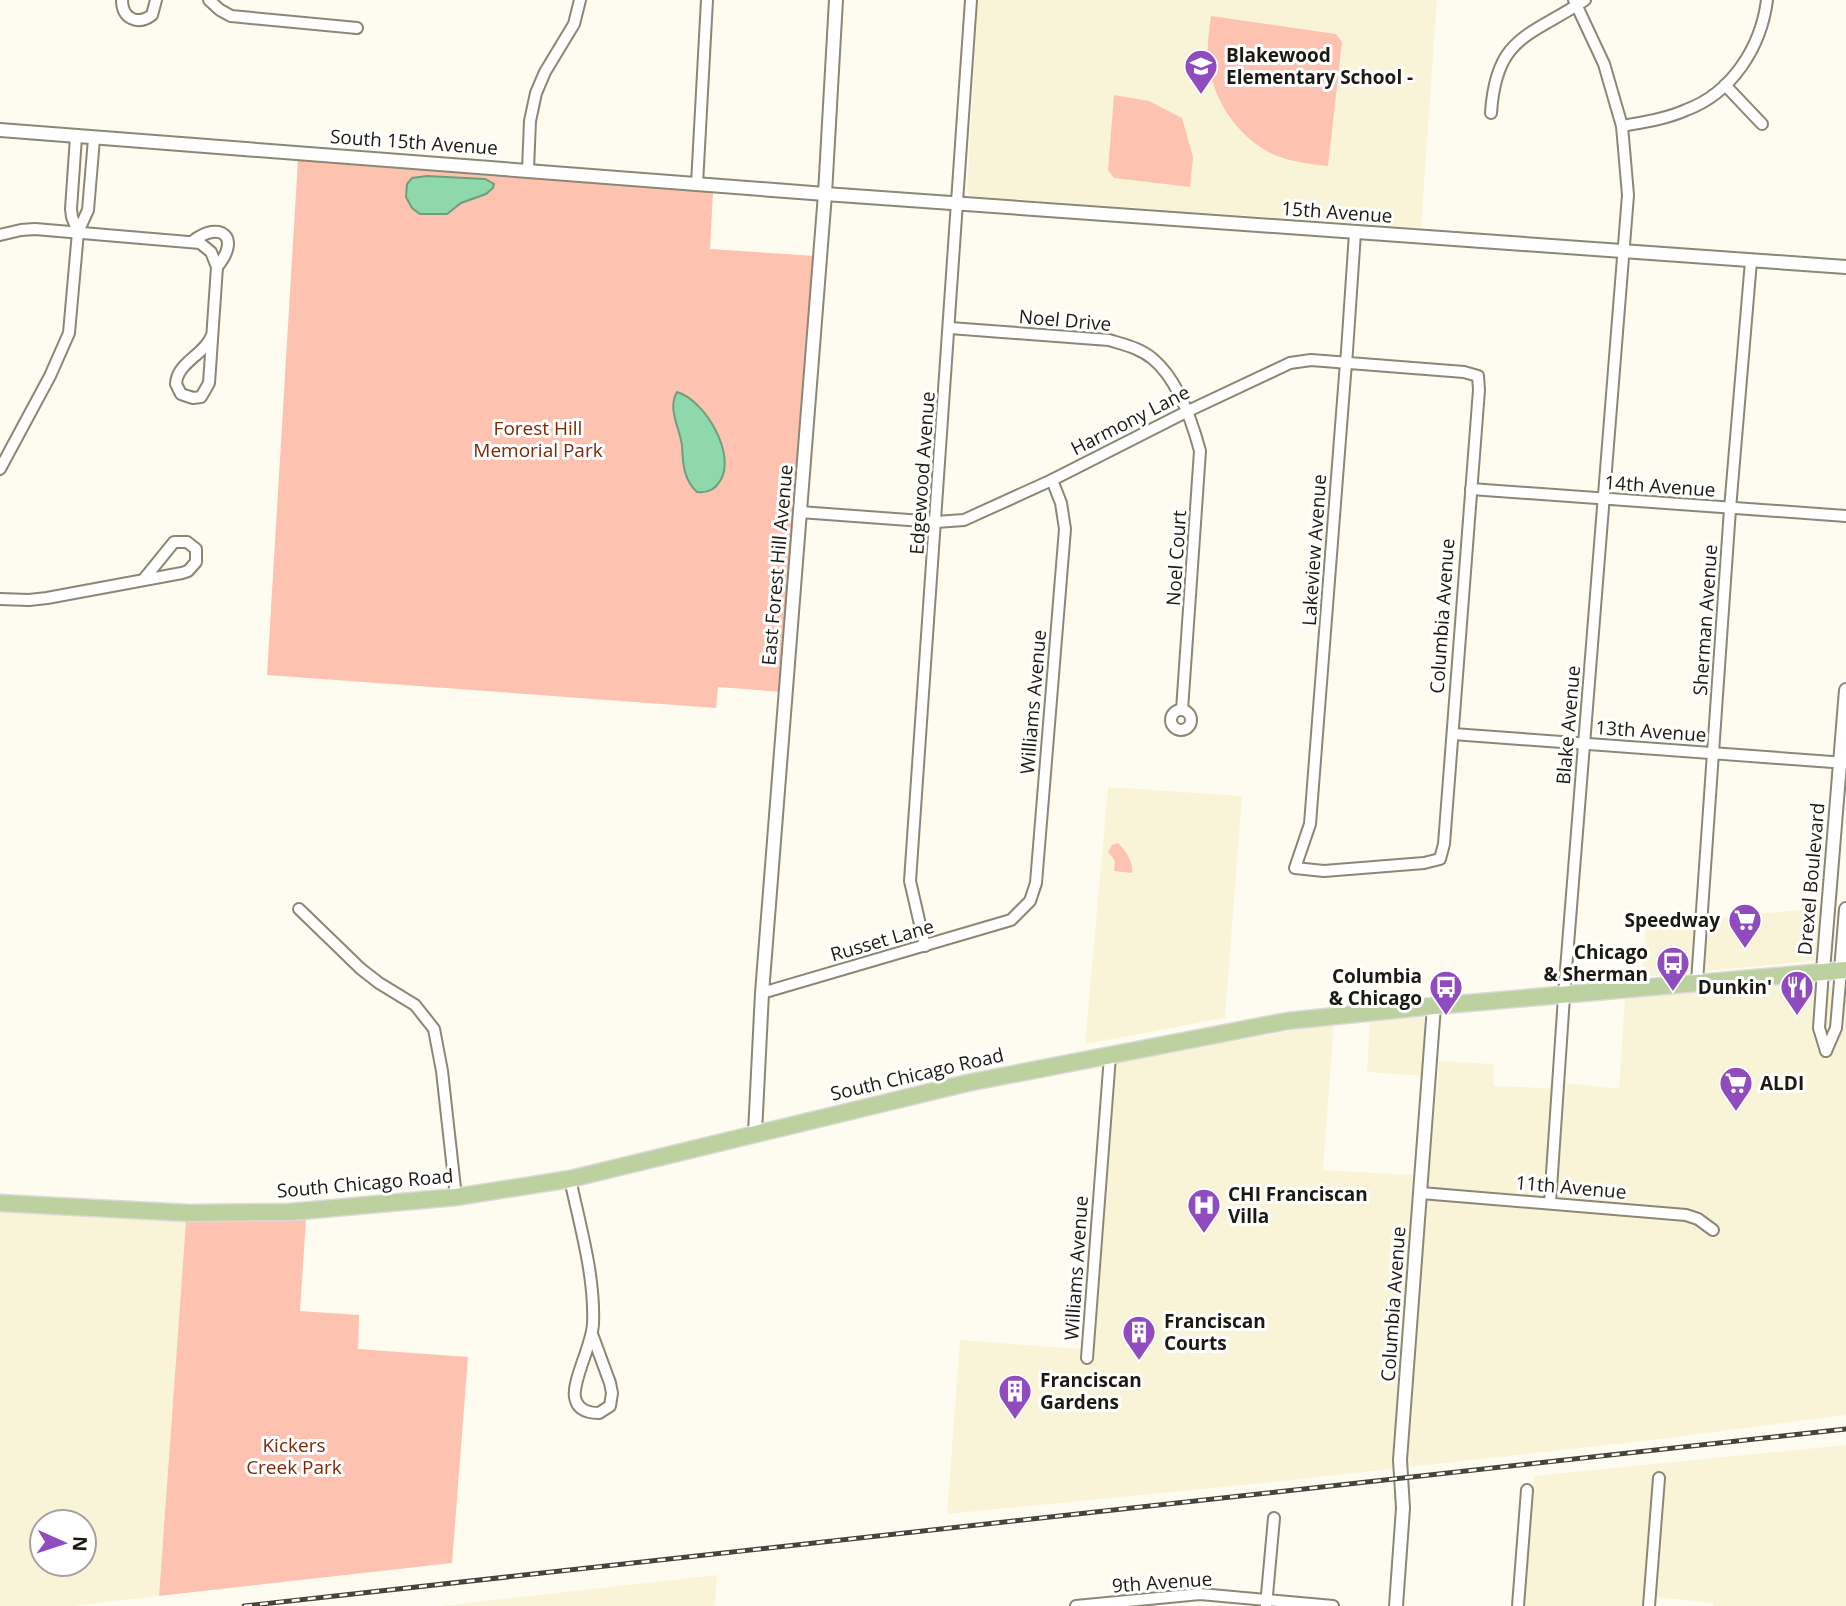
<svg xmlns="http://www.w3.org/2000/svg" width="1846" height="1606" font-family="'Open Sans',sans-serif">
<rect width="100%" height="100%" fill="#fefcf0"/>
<g fill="#f9f4d8" fill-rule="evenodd">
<path d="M978 0H1437L1421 228 970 196 967 192Z"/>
<path d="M1108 787 1242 796 1225 1018 1085 1044Z"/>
<path d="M1822 908 1819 956 1815 961 1642 977 1646 924Z"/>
<path d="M1799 983 1845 988 1846 986V1415L1661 1439 1254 1484 947 1514 960 1340 1082 1349 1103 1065 1334 1023 1323 1170 1429 1176 1439 1061 1493 1064 1494 1086 1565 1089 1566 1083 1619 1089 1625 997Z"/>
<path d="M1415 1016 1423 1018 1427 1028 1425 1076 1367 1072 1370 1019Z"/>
<path d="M0 1212 186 1221 159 1596 71 1606H0ZM42 1522H84V1564H42Z"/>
<path d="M1846 1445V1606H1713V1603L1655 1597 1654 1606H1525L1534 1476Z"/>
<path d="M717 1575 715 1606H442Z"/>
</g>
<g fill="#fec3b0">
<path d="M1211 16 1336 34 1342 42 1328 166C1310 164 1292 162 1275 155 1238 139 1212 99 1208 60 1207 45 1209 31 1211 16Z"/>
<path d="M1114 95 1149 101 1182 118 1193 157 1190 187 1114 178 1108 170Z"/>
<path d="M298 159 713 192 710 249 816 256 782 692 718 687 716 708 267 675Z"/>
<path d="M1118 843C1126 851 1133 861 1132 873L1114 871 1115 861 1108 852 1112 845Z"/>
<path d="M306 1218 300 1311 359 1315 358 1349 468 1357 452 1563 159 1596 186 1221Z"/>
</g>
<g fill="#8ed8ac" stroke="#6c9f7e" stroke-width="2">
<path d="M427 176 485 179 494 184 493 188 486 194 461 203 447 214H420L412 208 406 197 407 184 412 178Z"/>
<path d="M677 392C705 400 737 455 720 481 715 490 706 493 697 492 683 479 683 463 682 446 680 428 667 409 677 392Z"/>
</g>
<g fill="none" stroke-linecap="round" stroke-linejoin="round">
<defs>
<g id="minor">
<path d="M122 0C122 18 137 26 152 15L156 0"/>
<path d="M209 0 220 10 231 16 357 28"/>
<path d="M1725 85 1762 124"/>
<path d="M1491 113C1496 36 1529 37 1585 0"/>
<path d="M1622 126C1644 122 1666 119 1686 110 1732 93 1761 47 1767 0"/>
<path d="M76 137 71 209 72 217 78 232"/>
<path d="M528 169 530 121 536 93 545 72 574 24 580 0"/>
<path d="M697 184 707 0"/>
<path d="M0 235 21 230 35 229 200 243 211 252 217 267 209 383 201 397 193 398 181 394 176 384C177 362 205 355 212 335"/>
<path d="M193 241C220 220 242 237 217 267"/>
<path d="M950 328 1109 340C1125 345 1140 348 1153 359 1178 380 1192 421 1200 451L1182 710"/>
<path d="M0 469 50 376 69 333 78 232 88 210 94 139"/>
<path d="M1471 489 1846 516"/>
<path d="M800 512 936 522 964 520 1052 480 1186 412 1290 363 1311 360 1464 372 1478 376 1479 390 1444 844 1440 859 1424 863 1324 871 1295 868 1310 824 1345 375 1347 351 1355 233"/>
<path d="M0 599 29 600 47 598 182 573 188 571 196 562V549L187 542H174L144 579"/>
<circle cx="1181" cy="720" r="10"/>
<path d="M1453 734 1846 763"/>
<path d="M299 909 361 969 379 983 415 1005 434 1029 442 1071 456 1197"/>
<path d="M925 946 910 881 971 0"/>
<path d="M1823 971 1819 1028 1826 1051"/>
<path d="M1697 982 1730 509 1751 261"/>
<path d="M762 993 1011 920 1030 901 1036 883 1065 529 1061 503 1052 480"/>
<path d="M1826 1051 1836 1028 1841 970"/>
<path d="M570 1179C580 1226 595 1276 593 1324 592 1345 572 1381 575 1397 577 1410 588 1413 599 1413L610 1406 612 1393 610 1383 592 1334"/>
<path d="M1421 1193 1686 1215 1698 1219 1713 1230"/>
<path d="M1550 1203 1565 982 1628 195 1622 126 1604 64 1574 0"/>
<path d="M1087 1358 1110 1056"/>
<path d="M1076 1606 1200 1594 1333 1606"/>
<path d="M1266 1606 1274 1518"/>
<path d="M1518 1606 1527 1490"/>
<path d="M1649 1606 1659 1478"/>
</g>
<g id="tertiary">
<path d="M0 130 825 194 1846 267"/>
<path d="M1841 970 1846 909"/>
<path d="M1823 971 1846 690"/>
<path d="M755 1133 762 993 825 194 836 0"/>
<path d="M1396 1606 1403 1508 1400 1460 1434 1006"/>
</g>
<path id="primary" d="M0 1203 189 1213 290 1212 456 1197 570 1179 967 1083 1287 1021 1434 1006 1846 970"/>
</defs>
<use href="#minor" stroke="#8b8775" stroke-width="14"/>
<use href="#tertiary" stroke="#8b8775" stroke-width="16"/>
<use href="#primary" stroke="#dbdad9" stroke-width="19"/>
<use href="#minor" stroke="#fff" stroke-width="10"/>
<use href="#tertiary" stroke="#fff" stroke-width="12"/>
<use href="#primary" stroke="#bdd1a0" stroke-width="16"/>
<defs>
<path id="rail" d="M244 1606 1846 1429"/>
</defs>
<use href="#rail" stroke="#45443b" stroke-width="5"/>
<use href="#rail" stroke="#fff" stroke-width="2.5" stroke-dasharray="8" stroke-linecap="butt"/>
</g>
<defs>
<symbol id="school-pin" viewBox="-11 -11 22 30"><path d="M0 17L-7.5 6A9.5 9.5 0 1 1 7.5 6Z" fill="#904bbf" stroke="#fff"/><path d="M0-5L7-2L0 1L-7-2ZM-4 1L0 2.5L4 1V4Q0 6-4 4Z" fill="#fff"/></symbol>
<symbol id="supermarket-pin" viewBox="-11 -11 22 30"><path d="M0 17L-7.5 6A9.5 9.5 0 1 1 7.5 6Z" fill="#904bbf" stroke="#fff"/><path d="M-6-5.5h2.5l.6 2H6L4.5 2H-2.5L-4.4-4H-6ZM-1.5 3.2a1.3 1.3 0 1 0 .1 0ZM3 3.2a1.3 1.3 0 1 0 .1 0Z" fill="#fff"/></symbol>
<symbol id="bus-pin" viewBox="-11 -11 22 30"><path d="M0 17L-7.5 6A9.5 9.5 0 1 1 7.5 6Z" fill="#904bbf" stroke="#fff"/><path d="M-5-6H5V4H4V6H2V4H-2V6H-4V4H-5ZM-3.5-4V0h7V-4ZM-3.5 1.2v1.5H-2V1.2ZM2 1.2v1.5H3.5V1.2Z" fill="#fff"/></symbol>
<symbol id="restaurant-pin" viewBox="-11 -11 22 30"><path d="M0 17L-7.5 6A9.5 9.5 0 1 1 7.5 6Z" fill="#904bbf" stroke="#fff"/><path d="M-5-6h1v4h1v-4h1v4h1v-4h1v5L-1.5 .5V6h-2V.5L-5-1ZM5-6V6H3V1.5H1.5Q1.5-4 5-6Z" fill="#fff"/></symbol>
<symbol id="hospital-pin" viewBox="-11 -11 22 30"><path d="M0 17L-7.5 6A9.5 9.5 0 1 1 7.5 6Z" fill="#904bbf" stroke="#fff"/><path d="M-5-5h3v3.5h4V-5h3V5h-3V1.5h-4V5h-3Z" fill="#fff"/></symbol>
<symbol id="building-pin" viewBox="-11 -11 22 30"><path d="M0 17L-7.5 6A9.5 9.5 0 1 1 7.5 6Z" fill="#904bbf" stroke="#fff"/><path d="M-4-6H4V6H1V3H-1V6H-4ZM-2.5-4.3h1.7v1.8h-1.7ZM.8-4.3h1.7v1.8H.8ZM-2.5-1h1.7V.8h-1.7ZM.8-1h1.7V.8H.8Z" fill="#fff"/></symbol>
</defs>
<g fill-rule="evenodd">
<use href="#school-pin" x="1182" y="47" width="38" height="52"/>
<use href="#supermarket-pin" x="1726" y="901" width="38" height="52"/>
<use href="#bus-pin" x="1654" y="944" width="38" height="52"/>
<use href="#bus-pin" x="1427" y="968" width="38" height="52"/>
<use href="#restaurant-pin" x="1778" y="968" width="38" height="52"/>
<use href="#supermarket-pin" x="1717" y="1064" width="38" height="52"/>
<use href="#hospital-pin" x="1185" y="1186" width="38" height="52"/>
<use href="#building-pin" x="1120" y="1313" width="38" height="52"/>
<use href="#building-pin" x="996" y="1372" width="38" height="52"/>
</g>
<g text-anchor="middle" stroke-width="6" stroke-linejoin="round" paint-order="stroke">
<g font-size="19" font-weight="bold" fill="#1b1a12" stroke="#fff" text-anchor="start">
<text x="1226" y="62">Blakewood<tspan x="1226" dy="22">Elementary School -</tspan></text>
<text x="1720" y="927" text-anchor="end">Speedway</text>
<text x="1648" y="959" text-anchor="end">Chicago<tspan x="1648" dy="22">&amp; Sherman</tspan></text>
<text x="1422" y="983" text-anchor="end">Columbia<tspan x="1422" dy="22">&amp; Chicago</tspan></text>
<text x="1772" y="994" text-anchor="end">Dunkin'</text>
<text x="1760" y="1090">ALDI</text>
<text x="1228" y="1201">CHI Franciscan<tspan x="1228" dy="22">Villa</tspan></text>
<text x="1164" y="1328">Franciscan<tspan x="1164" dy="22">Courts</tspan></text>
<text x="1040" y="1387">Franciscan<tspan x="1040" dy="22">Gardens</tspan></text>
</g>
<g font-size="19" fill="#1b1a12" stroke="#fff">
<text transform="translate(414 142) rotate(4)" y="7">South 15th Avenue</text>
<text transform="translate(1337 212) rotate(4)" y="7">15th Avenue</text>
<text transform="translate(1065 320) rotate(5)" y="7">Noel Drive</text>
<text transform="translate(1130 420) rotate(-27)" y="7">Harmony Lane</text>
<text transform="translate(922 473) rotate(-86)" y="7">Edgewood Avenue</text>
<text transform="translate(1660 486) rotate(4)" y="7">14th Avenue</text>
<text transform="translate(1314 550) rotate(-86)" y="7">Lakeview Avenue</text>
<text transform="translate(1176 558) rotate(-86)" y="7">Noel Court</text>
<text transform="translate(777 565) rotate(-85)" y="7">East Forest Hill Avenue</text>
<text transform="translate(1442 616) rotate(-86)" y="7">Columbia Avenue</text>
<text transform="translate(1705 620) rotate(-86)" y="7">Sherman Avenue</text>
<text transform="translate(1033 702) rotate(-85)" y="7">Williams Avenue</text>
<text transform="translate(1568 725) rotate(-85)" y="7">Blake Avenue</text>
<text transform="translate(1651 731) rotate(4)" y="7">13th Avenue</text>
<text transform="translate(1811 879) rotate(-85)" y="7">Drexel Boulevard</text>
<text transform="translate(882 940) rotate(-16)" y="7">Russet Lane</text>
<text transform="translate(917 1074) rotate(-13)" y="7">South Chicago Road</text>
<text transform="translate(365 1183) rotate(-5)" y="7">South Chicago Road</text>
<text transform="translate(1571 1187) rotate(5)" y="7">11th Avenue</text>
<text transform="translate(1076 1268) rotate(-86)" y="7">Williams Avenue</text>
<text transform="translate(1393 1304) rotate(-86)" y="7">Columbia Avenue</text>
<text transform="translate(1162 1582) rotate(-4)" y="7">9th Avenue</text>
</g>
<g font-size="19" fill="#7e2705" stroke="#fff">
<text x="538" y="435">Forest Hill<tspan x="538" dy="22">Memorial Park</tspan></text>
<text x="294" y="1452">Kickers<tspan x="294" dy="22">Creek Park</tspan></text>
</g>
</g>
<g transform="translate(63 1543) rotate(93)"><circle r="33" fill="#ffffff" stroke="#a4a3a0" stroke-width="2"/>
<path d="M0-5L12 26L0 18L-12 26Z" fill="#904bbf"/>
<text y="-10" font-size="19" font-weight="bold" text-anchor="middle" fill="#1b1a12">N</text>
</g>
</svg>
